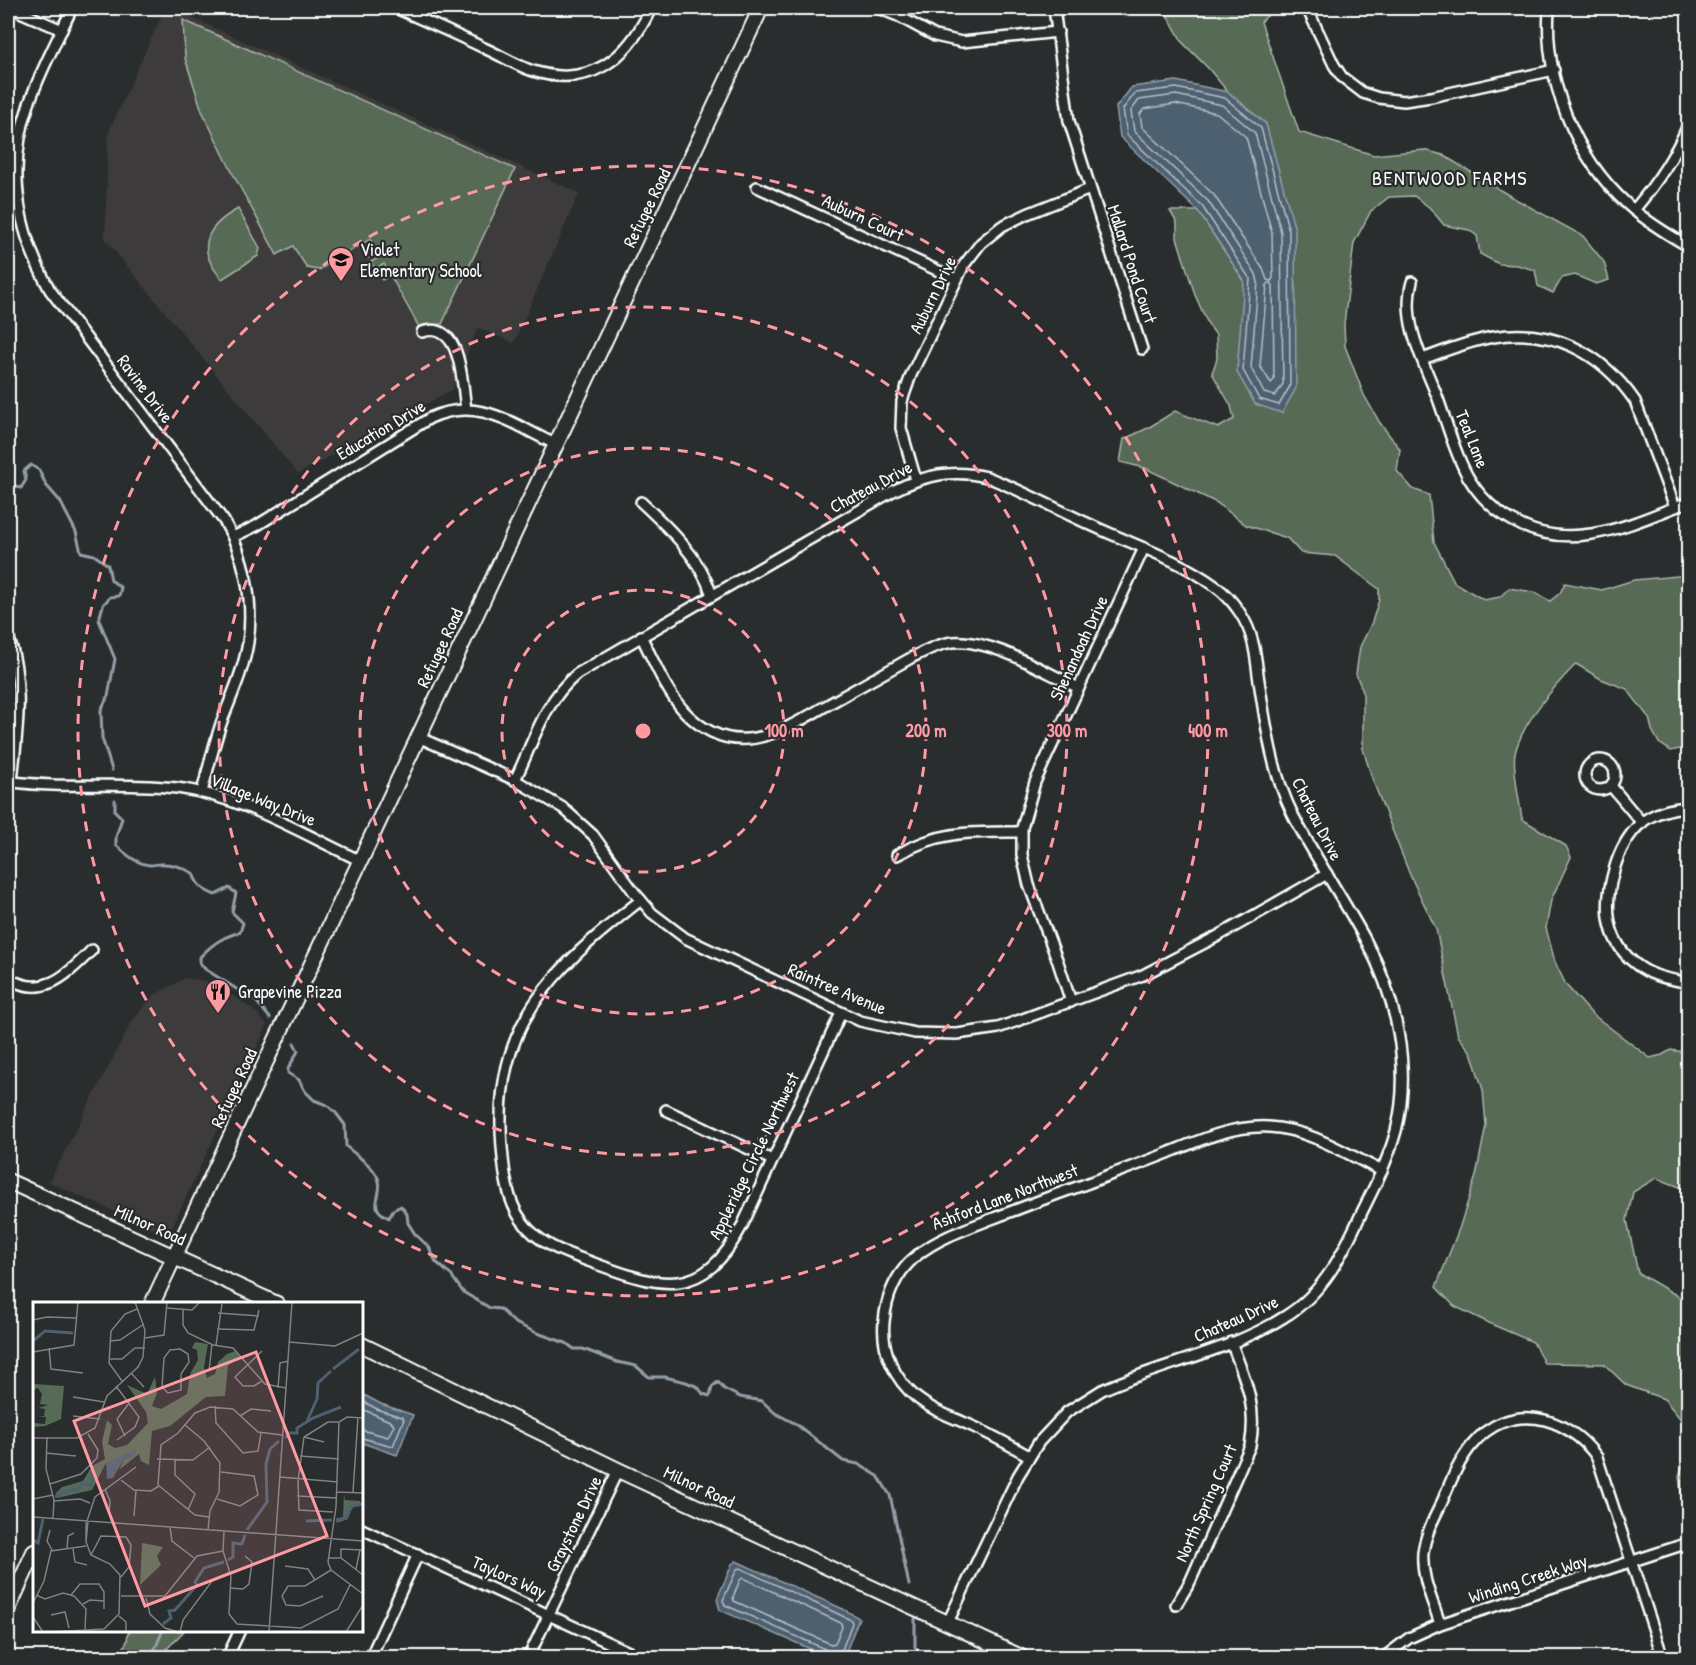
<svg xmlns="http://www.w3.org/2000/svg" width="1696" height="1665" font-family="'Patrick Hand',sans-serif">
<rect width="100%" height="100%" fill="#2a2d2e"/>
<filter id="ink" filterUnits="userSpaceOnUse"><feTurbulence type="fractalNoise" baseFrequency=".0167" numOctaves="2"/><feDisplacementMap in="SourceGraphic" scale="12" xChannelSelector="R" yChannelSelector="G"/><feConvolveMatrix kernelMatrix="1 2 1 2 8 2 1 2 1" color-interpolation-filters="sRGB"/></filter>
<g filter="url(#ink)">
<g fill="#3e3b3b">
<path d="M165 8H170L579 193 514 343 478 328 453 389 298 474 105 239 108 134Z"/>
<path d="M185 978 206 981 237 998 257 1013 267 1025 172 1227 170 1232 164 1234 49 1182 132 1021 153 996Z"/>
</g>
<g fill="#566b56" stroke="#aab5aa" stroke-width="1.5">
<path d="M1158 8H1275L1261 22 1299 132 1374 155 1424 150 1443 155 1510 196 1583 236 1604 262 1609 280 1596 284 1575 275 1562 278 1553 293 1538 286 1535 270 1517 265 1499 264 1480 254 1477 236 1469 230 1444 225 1430 208 1414 196 1389 197 1371 211 1354 243 1344 324 1345 346 1364 395 1380 423 1400 449 1397 471 1413 489 1429 495 1434 542 1455 583 1484 600 1500 597 1509 588 1533 592 1550 601 1560 593 1565 583 1602 590 1634 580 1688 575V747L1671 751 1659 743 1652 730 1649 718 1627 689 1601 679 1576 664C1554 687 1523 721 1515 753 1512 767 1520 804 1522 819L1566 846 1571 857 1551 900 1546 928 1555 962 1566 985 1592 1014 1650 1058 1662 1055 1671 1050 1688 1053V1192L1680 1187 1656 1178 1633 1192 1627 1220 1638 1273 1688 1302V1428L1664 1399 1626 1385 1604 1364 1544 1363 1533 1342 1491 1324 1454 1306 1436 1287 1459 1229 1476 1176 1486 1125 1483 1090 1471 1052 1458 1036 1436 929 1410 875 1373 781 1363 749V692L1356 674 1360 647 1372 622 1379 600V589L1335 556 1301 553 1287 538 1246 525 1217 503 1145 468 1120 462 1124 439 1148 428 1175 411 1218 428 1234 419 1231 406 1212 373 1217 359 1216 335 1208 324 1195 295 1177 238V223L1170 211H1198L1245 282 1237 372 1266 124 1228 92 1208 68 1183 43 1169 18Z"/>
<path d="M183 20 515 169 442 324 419 327 390 275 382 280 378 273 386 268 384 264 375 269 371 262 380 257 378 253 368 258 364 251 373 245 370 239 319 270 307 268 293 246 277 255 234 176 202 111 185 58Z"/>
<path d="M238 209 260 248 258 256 222 279C196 250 204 227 238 209Z"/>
<path d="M1688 1452V1513L1683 1511 1679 1476Z"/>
<path d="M131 1631V1630L184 1631 163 1653 162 1657H119L127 1641 128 1633Z"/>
</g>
<g fill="#4d6070" stroke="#94a0a9" stroke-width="1.5">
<path d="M1176 81 1228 92 1266 124 1295 230 1296 388 1282 413 1255 404 1237 372 1244 281 1198 211 1120 137 1116 107 1132 87Z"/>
<path d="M362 1394 381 1404 413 1415 397 1455 362 1443Z"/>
<path d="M736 1561 843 1609 859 1618 844 1657H829L720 1610 717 1599 732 1564Z"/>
</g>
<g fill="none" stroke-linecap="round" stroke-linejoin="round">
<g stroke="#b8bfc6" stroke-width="1.5">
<path d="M1176 88 1225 98 1261 128 1289 231 1290 386 1279 405 1259 399 1243 370 1250 279 1202 206 1127 135 1123 109 1135 93Z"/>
<path d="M1176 95 1222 105 1255 133 1281 232 1283 384 1275 396 1264 393 1251 368 1258 282 1256 274 1208 201 1134 131 1131 111 1139 100Z"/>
<path d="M1175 104 1217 113 1246 137 1272 233 1273 278 1271 281 1267 280 1263 269 1214 195 1142 127 1140 114 1144 109Z"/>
<path d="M1270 282 1273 285 1274 380 1271 383 1260 366 1267 285Z"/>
<path d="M362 1401 379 1410 402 1417 404 1419 393 1446 362 1438"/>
<path d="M362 1409 392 1422 394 1425 388 1437 362 1430"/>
<path d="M743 1578 841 1623 842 1627 835 1643 831 1644 734 1601 733 1597 740 1580Z"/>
<path d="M829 1658V1653L825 1649 725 1605 723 1600 737 1569 740 1568 851 1620 852 1623 839 1658"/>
</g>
<g stroke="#94a0a9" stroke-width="3">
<path d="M8 469C10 480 9 485 21 488L26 480 24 471 31 465 39 470 46 485 60 501 76 532 81 552 94 555 108 565 111 580 121 588 119 596 110 597 103 605 99 620 115 659 108 696 101 710 102 738 112 770"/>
<path d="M115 800V811L122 818 116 837V845C125 854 137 864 150 865 155 865 160 863 165 864 175 864 183 868 193 873 197 886 203 890 215 895L229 888 236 893 232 912 243 923 240 932C223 937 212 944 200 957V963L205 969 257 1002 270 1018"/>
<path d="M294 1043 298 1051 288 1069V1073L299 1080 305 1091 314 1100 327 1105 336 1113 345 1125 346 1146C356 1156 375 1166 379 1181 383 1197 366 1207 389 1218L393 1210 401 1206 407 1214 408 1223 415 1234 429 1247 436 1262 451 1275 463 1292 490 1308 500 1309 515 1323 537 1333 566 1343 574 1349H583L617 1362 636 1366 649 1377H665L686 1382 698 1387 703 1394 710 1396 712 1387 718 1382 724 1389 740 1397 762 1401 775 1413 796 1424 843 1461 858 1464 878 1476 890 1495 909 1585"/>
<path d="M915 1619V1647L925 1657 941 1658"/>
<path d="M151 1658 163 1630"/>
</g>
<defs>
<g id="minor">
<path d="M11 8 62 30"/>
<path d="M72 8C58 39 40 71 29 104 6 169 17 231 50 290L224 521C245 555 254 602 248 642 244 669 232 695 222 721 214 744 208 769 202 792"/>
<path d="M396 8C425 21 455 34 484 48 500 55 514 64 530 70 589 90 627 60 651 8"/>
<path d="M878 8 898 16 935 36 962 42 1058 32"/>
<path d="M1054 8 1069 121 1142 349"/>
<path d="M1307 8 1334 65 1342 77 1363 93 1379 98 1404 101 1431 97 1554 70"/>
<path d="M1549 8C1544 80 1574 156 1628 205 1646 221 1667 234 1688 246"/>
<path d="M757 187 956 279"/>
<path d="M1634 210C1656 184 1675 156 1688 125"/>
<path d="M1412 282C1401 320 1423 361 1437 396 1447 423 1454 452 1468 477 1479 496 1495 511 1513 521 1571 555 1633 523 1688 502"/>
<path d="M422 332C462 319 462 384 466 409"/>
<path d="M1422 359C1445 351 1469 341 1493 337 1552 327 1601 352 1635 401L1675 507"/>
<path d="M916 480 901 428 902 401 911 375 964 265 981 243 1002 226 1027 214 1090 189"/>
<path d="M641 502C670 529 699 556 712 595"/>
<path d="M233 537 256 526 430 418C479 396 512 424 555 444"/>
<path d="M8 635C25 683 17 732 12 781"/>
<path d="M641 636C654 661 665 690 684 711 733 763 780 733 829 704 856 689 882 674 909 659 923 652 937 644 953 642 990 638 1045 672 1079 688"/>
<path d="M418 737 515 780 563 808 593 835 634 892 652 913 685 938 860 1021 915 1033 957 1034 998 1028 1143 975 1218 936 1327 874"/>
<circle cx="1600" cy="775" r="15"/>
<path d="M515 780C533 743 544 701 577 674L893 491C924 475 952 469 987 477 1026 492 1063 513 1102 530 1140 547 1181 561 1215 586 1233 599 1248 621 1253 643 1256 655 1257 668 1259 681 1266 726 1272 773 1293 815 1315 858 1343 898 1366 941 1396 996 1412 1068 1396 1131 1388 1160 1375 1186 1362 1212 1343 1253 1324 1293 1284 1317 1231 1351 1160 1364 1102 1390L1067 1412 1039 1442 1018 1476 948 1622"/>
<path d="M8 781C64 790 120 781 177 788 241 796 301 833 359 860"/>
<path d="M1611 786 1642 823"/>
<path d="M1688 807C1672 808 1655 812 1641 823 1627 836 1619 852 1614 870 1604 905 1605 941 1637 965 1652 977 1671 979 1688 983"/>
<path d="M897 855C939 830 974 832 1021 832"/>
<path d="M641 900C551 970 492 1025 502 1147 504 1172 507 1201 522 1221 538 1244 565 1253 591 1262 661 1288 703 1302 743 1224L841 1013"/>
<path d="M8 978C44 1000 67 974 92 950"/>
<path d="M1071 1002 1058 962 1029 885 1022 855V828L1035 782 1144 548"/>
<path d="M666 1110 772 1160"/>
<path d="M1029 1456C1008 1444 987 1432 965 1423 947 1415 932 1410 917 1398 895 1380 881 1351 884 1322 890 1254 939 1239 994 1218 1024 1207 1053 1195 1083 1185 1112 1174 1140 1164 1168 1153 1200 1140 1233 1125 1269 1127 1309 1129 1347 1154 1382 1171"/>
<path d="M362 1529 642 1658"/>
<path d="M1176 1605 1190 1582 1250 1446C1258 1406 1245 1379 1231 1342"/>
<path d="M1440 1624C1433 1601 1421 1578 1423 1553 1425 1535 1434 1518 1442 1502 1450 1483 1458 1462 1472 1445 1508 1401 1566 1414 1597 1457L1663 1658"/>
<path d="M227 1658 240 1630"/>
<path d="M370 1658 418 1554"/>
<path d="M528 1658 618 1470"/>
<path d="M1383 1658 1409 1638 1440 1624 1688 1543"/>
</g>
<g id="secondary">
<path d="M8 1181 277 1304"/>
<path d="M152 1304 761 8"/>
<path d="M362 1345 618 1470 1023 1658"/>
<path d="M8 1609 34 1552"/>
</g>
</defs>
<use href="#minor" stroke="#fff" stroke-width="14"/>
<use href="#secondary" stroke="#fff" stroke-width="18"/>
<use href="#minor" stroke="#2a2d2e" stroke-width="9"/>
<use href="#secondary" stroke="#2a2d2e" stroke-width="14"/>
</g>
</g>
<g fill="none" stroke="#ff9aa2" stroke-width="3" stroke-dasharray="10 8">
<circle cx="643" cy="731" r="141"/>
<circle cx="643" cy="731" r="283"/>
<circle cx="643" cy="731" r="424"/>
<circle cx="643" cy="731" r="565"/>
</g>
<defs>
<symbol id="school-pin" viewBox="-11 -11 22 30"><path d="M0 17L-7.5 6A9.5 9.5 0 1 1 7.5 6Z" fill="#ff9aa2" stroke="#2a2d2e"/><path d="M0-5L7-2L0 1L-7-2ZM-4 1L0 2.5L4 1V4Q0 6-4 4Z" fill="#111"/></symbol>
<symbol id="restaurant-pin" viewBox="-11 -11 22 30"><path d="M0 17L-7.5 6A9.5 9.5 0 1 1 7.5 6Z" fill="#ff9aa2" stroke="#2a2d2e"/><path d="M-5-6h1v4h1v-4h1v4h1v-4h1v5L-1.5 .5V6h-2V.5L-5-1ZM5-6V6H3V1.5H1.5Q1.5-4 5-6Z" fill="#111"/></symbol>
</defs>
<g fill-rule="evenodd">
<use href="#school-pin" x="326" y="245" width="30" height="40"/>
<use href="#restaurant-pin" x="203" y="977" width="30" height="40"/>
</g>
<g text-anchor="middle" stroke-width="4.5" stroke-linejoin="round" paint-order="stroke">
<g font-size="18" fill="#fff" stroke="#2a2d2e">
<text transform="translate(647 208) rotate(-64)" y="6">Refugee Road</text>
<text transform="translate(863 218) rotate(25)" y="6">Auburn Court</text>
<text transform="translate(1132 264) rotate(72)" y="6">Mallard Pond Court</text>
<text transform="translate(933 295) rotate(-64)" y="6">Auburn Drive</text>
<text transform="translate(145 389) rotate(53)" y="6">Ravine Drive</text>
<text transform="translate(381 430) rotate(-31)" y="6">Education Drive</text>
<text transform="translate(1472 439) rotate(68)" y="6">Teal Lane</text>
<text transform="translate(871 487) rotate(-28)" y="6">Chateau Drive</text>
<text transform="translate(440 648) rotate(-65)" y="6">Refugee Road</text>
<text transform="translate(1079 648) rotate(-65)" y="6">Shenandoah Drive</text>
<text transform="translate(263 800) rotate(22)" y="6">Village Way Drive</text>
<text transform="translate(1317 819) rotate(63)" y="6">Chateau Drive</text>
<text transform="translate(837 989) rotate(23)" y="6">Raintree Avenue</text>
<text transform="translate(234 1088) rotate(-65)" y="6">Refugee Road</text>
<text transform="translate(754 1156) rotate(-64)" y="6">Appleridge Circle Northwest</text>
<text transform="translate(1005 1197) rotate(-21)" y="6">Ashford Lane Northwest</text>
<text transform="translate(150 1225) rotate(24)" y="6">Milnor Road</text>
<text transform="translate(1236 1319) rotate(-24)" y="6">Chateau Drive</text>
<text transform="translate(699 1487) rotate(25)" y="6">Milnor Road</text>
<text transform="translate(1206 1503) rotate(-66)" y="6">North Spring Court</text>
<text transform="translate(574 1524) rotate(-64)" y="6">Graystone Drive</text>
<text transform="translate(509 1577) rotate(24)" y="6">Taylors Way</text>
<text transform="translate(1528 1579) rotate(-18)" y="6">Winding Creek Way</text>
</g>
<g font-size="18" fill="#fff" stroke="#2a2d2e" text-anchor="start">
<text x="360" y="256">Violet<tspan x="360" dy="21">Elementary School</tspan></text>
<text x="238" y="998">Grapevine Pizza</text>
</g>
<g font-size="20" letter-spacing="1.5" fill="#fff" stroke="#2a2d2e">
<text x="1450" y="185">BENTWOOD FARMS</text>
</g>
</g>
<g transform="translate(33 1302)">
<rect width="330" height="330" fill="#2a2d2e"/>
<path d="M162 40 175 42 171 65 174 76 182 72 185 60 194 52 202 49 207 55 195 64 192 94 173 95 137 124 119 129 116 163 108 159 106 152 86 168 91 157 101 154 73 161 59 188 24 196 23 191 29 185 50 179 59 164 72 157 69 140 74 118 79 123 75 142 82 146 94 143 115 121 113 110 94 83 114 92 122 75 124 91 119 104 128 107 154 92 157 72 165 58 164 48 159 46ZM0 82 31 84 28 117 12 124 0 125V121L12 122 13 115H5L11 114 12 107 5 106 15 103 7 102 9 92 5 86 0 88ZM311 192 312 198 327 199 329 203 319 205 315 217 304 221 303 217 310 215ZM109 241 130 245 124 254 128 263 107 283Z" fill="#566b56"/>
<path d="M104 147 101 154 91 157 80 176 74 177 73 161Z" fill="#4d6070"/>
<path fill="none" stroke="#4d6070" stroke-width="3" d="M0 39 12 29 40 31M300 67 326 47M274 119 284 97 285 81 298 69M253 136 255 131H264V126L280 116 308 105M22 195 30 190 46 187 49 181 58 183 60 169M303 218 313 216 319 204 330 202M273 219 299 218M214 228 234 200 233 162 237 147 246 139M0 238 5 241 10 217M195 258 200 255V241L209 242 212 233M130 322 138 316 136 309 142 308 164 283 162 280 171 266 191 260"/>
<path fill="none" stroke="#7f8182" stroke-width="1.5" d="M134 6 159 8 167 0M150 7V23L155 31 180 43 200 46 232 82 253 86M185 11 226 14M0 18 14 15 44 16M184 27 221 28 226 8M112 36 131 33 134 0M77 39 87 38 111 22M256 40 302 44 330 31M183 43 189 2M16 46 18 67 50 71M147 47 155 52 156 60 148 72V88L135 91 129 85 131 56 137 48ZM229 49 202 75 210 84H221L229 79M0 50 41 43 45 0M76 57H89L102 46H112M176 69 179 42M98 71 111 85M89 79 76 61 78 29 92 12 104 7M83 84 106 115 102 125 84 138M245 86 247 61 255 59M40 95 71 100M182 104 183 121 210 151 225 149 228 131M40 114 67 117M207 114 218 107 238 109M306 120 303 205 295 260 298 268 330 292M306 120 314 115 330 116M152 123 171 139 187 161 186 190 177 209 175 228M92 134 84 117 97 100M14 135 13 167 21 198 20 216M271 135 291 140M0 136H44L62 126 74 94 105 65 110 55 112 28 102 0M13 151 43 154M267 154 306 157M124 157 160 158 177 145M142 158V173L162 192 155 208M247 175 305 180M88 178 101 188 118 189 126 184M17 182 48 172 64 156 65 148 55 132M72 187 77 199 76 212M304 190 330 191M320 190 325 115M264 194 304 196M0 197 20 193M184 197 207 204 225 193 221 174 188 170M21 199 47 197 57 201M300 210 266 208 265 179 271 135 295 120H306M101 214 103 188M0 215 330 239M176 215 162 213 125 183 128 143 145 131 162 111 177 105 200 107 225 130 249 133M53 219V240L55 219M54 219 62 195 103 165M137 225 139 239 161 256M17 228 14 239 19 248M191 229 190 249 198 274 196 312 204 322 268 326 305 307 317 283M34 246 35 234 41 231M40 247 42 260 54 263M58 253 68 234 93 235 98 243 96 265 88 275M296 256H308L330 273M308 256V247L330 248M252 264 275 267 282 278M323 267 327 248M197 286 210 287 216 282 219 260 212 254M3 293 12 297 30 291 41 294 53 307 52 327M38 293 47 282H66L71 290V307M88 294H132L164 254 190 249M290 294 267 304 253 303 249 294 255 284H272L298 268M113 296 117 312 132 326 145 330M0 301 11 279 18 249 53 244M50 302 57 298 71 299M18 313 32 310 36 326M86 314 93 320V330M0 315 10 330M17 330 71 327 86 312 87 273 77 262 58 253 53 240M147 330 150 318 179 279 197 270M236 330 259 0M313 330 330 303"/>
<path fill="#ff9aa2" fill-opacity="0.15" stroke="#ff9aa2" stroke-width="3" d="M223 50 294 234 112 304 41 119Z"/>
<rect width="330" height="330" fill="none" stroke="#fff" stroke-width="3"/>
</g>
<circle cx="643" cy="731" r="9" fill="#ff9aa2" stroke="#2a2d2e" stroke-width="3"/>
<g font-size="18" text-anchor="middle" font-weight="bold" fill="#ff9aa2" stroke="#2a2d2e" stroke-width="4.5" stroke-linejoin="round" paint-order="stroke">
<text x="784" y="737">100 m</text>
<text x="926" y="737">200 m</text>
<text x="1067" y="737">300 m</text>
<text x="1208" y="737">400 m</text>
</g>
<rect width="1696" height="1665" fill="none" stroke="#2a2d2e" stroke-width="30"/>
<rect x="15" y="15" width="1666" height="1635" fill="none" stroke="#fff" stroke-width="2" filter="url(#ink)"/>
</svg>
